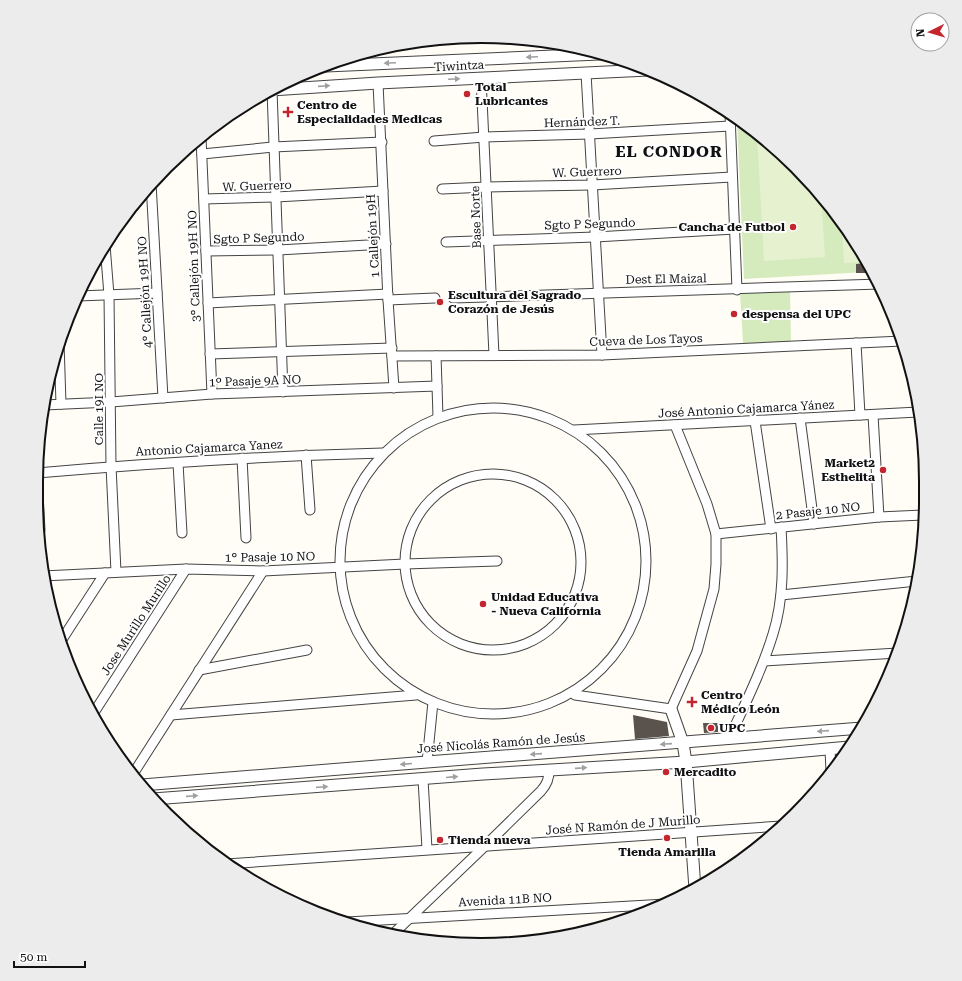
<svg xmlns="http://www.w3.org/2000/svg" width="962" height="981" font-family="'Roboto Serif',serif">
<rect width="100%" height="100%" fill="#fffdf5"/>
<g fill="#d5ebbd">
<path d="M737 120 775 147 834 210 866 261V272L744 279Z"/>
<path d="M790 290 791 342 743 344 740 292Z"/>
</g>
<g fill="#e6f2cf">
<path d="M757 134 775 147 821 196 825 257 764 261Z"/>
<path d="M842 223 866 262 844 263Z"/>
</g>
<g fill="#5a524d">
<path d="M867 263 869 273H856V264Z"/>
<path d="M633 715 667 722 669 736 635 739Z"/>
<path d="M703 723H718V732L704 733Z"/>
</g>
<g fill="none" stroke-linecap="round" stroke-linejoin="round">
<defs>
<g id="minor">
<path d="M586 73 602 355"/>
<path d="M481 78 494 355"/>
<path d="M378 83 388 300 394 388"/>
<path d="M272 90 283 392"/>
<path d="M730 114 737 290"/>
<path d="M201 137 212 394"/>
<path d="M434 141 484 137 590 134 730 126"/>
<path d="M202 154 273 147 382 142"/>
<path d="M151 183 163 398"/>
<path d="M442 189 487 187 592 185 732 177"/>
<path d="M204 199 276 197 383 191"/>
<path d="M446 242 595 237 735 229"/>
<path d="M105 245 109 295 111 466 116 572"/>
<path d="M206 251 278 250 386 244"/>
<path d="M78 296 157 293"/>
<path d="M453 298C595 292 738 290 880 284"/>
<path d="M388 300 435 298"/>
<path d="M208 303 388 294"/>
<path d="M59 342 61 404"/>
<path d="M856 343 860 415"/>
<path d="M210 354 392 348"/>
<path d="M392 356 602 355 902 341"/>
<path d="M436 356 437 386"/>
<path d="M44 405 111 402 212 394 437 386 438 417"/>
<circle cx="493" cy="561" r="153"/>
<path d="M873 415 879 517"/>
<path d="M800 418 814 524"/>
<path d="M755 421 771 529"/>
<path d="M574 430 918 412"/>
<path d="M306 455 310 510"/>
<path d="M242 458 246 538"/>
<path d="M178 463 182 533"/>
<path d="M37 473C152 463 268 456 383 453"/>
<circle cx="493" cy="562" r="88"/>
<path d="M37 475 40 530"/>
<path d="M716 534 879 517 923 515"/>
<path d="M43 576 186 569 263 571 405 564 497 561"/>
<path d="M781 595 917 581"/>
<path d="M61 641 105 573"/>
<path d="M764 661 898 653"/>
<path d="M199 670 307 650"/>
<path d="M575 695 671 709 697 651 714 589 716 564V534L707 504 675 425"/>
<path d="M93 714 186 569"/>
<path d="M171 715 416 695"/>
<path d="M729 739C745 704 762 670 773 634 784 599 783 562 781 527"/>
<path d="M830 749 831 772"/>
<path d="M427 762 433 702"/>
<path d="M133 774 263 571"/>
<path d="M423 779 427 849"/>
<path d="M226 864 781 826"/>
<path d="M347 922 666 904"/>
<path d="M391 936 485 846 541 791C547 784 549 779 549 770"/>
</g>
<g id="tertiary">
<path d="M326 66 599 54"/>
<path d="M271 90 378 83 648 70"/>
<path d="M671 709 683 743 686 762 695 889"/>
<path d="M142 785 427 762 862 728"/>
<path d="M153 799 483 774 686 762 849 747"/>
</g>
</defs>
<use href="#minor" stroke="#444" stroke-width="11"/>
<use href="#tertiary" stroke="#444" stroke-width="13"/>
<use href="#minor" stroke="#fff" stroke-width="9"/>
<use href="#tertiary" stroke="#fff" stroke-width="11"/>
</g>
<defs><path id="oneway-solid" d="M-6-.8H1V-3.2L6.5 0L1 3.2V.8H-6Z"/></defs>
<g fill="#a0a0a0">
<use href="#oneway-solid" transform="translate(532 57) rotate(177)"/>
<use href="#oneway-solid" transform="translate(390 63) rotate(177)"/>
<use href="#oneway-solid" transform="translate(454 79) rotate(-3)"/>
<use href="#oneway-solid" transform="translate(324 86) rotate(-4)"/>
<use href="#oneway-solid" transform="translate(823 731) rotate(176)"/>
<use href="#oneway-solid" transform="translate(666 744) rotate(176)"/>
<use href="#oneway-solid" transform="translate(536 754) rotate(176)"/>
<use href="#oneway-solid" transform="translate(406 764) rotate(175)"/>
<use href="#oneway-solid" transform="translate(581 768) rotate(-4)"/>
<use href="#oneway-solid" transform="translate(452 777) rotate(-5)"/>
<use href="#oneway-solid" transform="translate(322 787) rotate(-4)"/>
<use href="#oneway-solid" transform="translate(192 796) rotate(-4)"/>
</g>
<g fill="#c4262e" stroke="#fff" stroke-width="1.5">
<circle cx="467" cy="94" r="4"/>
<path d="M286 106h4v4h4v4h-4v4h-4v-4h-4v-4h4z"/>
<circle cx="793" cy="227" r="4"/>
<circle cx="440" cy="302" r="4"/>
<circle cx="734" cy="314" r="4"/>
<circle cx="883" cy="470" r="4"/>
<circle cx="483" cy="604" r="4"/>
<path d="M690 696h4v4h4v4h-4v4h-4v-4h-4v-4h4z"/>
<circle cx="711" cy="728" r="4"/>
<circle cx="666" cy="772" r="4"/>
<circle cx="667" cy="838" r="4"/>
<circle cx="440" cy="840" r="4"/>
</g>
<g text-anchor="middle" stroke-width="4" stroke-linejoin="round" paint-order="stroke">
<g font-size="12" fill="#111" stroke="#fff">
<text transform="translate(459 66) rotate(-3)" y="4">Tiwintza</text>
<text transform="translate(582 122) rotate(-2)" y="4">Hernández T.</text>
<text transform="translate(587 172) rotate(-2)" y="4">W. Guerrero</text>
<text transform="translate(257 186) rotate(-2)" y="4">W. Guerrero</text>
<text transform="translate(476 217) rotate(-92)" y="4">Base Norte</text>
<text transform="translate(590 224) rotate(-2)" y="4">Sgto P Segundo</text>
<text transform="translate(373 236) rotate(-93)" y="4">1 Callejón 19H</text>
<text transform="translate(259 238) rotate(-2)" y="4">Sgto P Segundo</text>
<text transform="translate(194 266) rotate(-92)" y="4">3° Callejón 19H NO</text>
<text transform="translate(666 279) rotate(-1)" y="4">Dest El Maizal</text>
<text transform="translate(145 292) rotate(-93)" y="4">4° Callejón 19H NO</text>
<text transform="translate(646 340) rotate(-2)" y="4">Cueva de Los Tayos</text>
<text transform="translate(255 381) rotate(-2)" y="4">1º Pasaje 9A NO</text>
<text transform="translate(99 409) rotate(-90)" y="4">Calle 19I NO</text>
<text transform="translate(746 409) rotate(-3)" y="4">José Antonio Cajamarca Yánez</text>
<text transform="translate(209 448) rotate(-3)" y="4">Antonio Cajamarca Yanez</text>
<text transform="translate(818 511) rotate(-6)" y="4">2 Pasaje 10 NO</text>
<text transform="translate(270 557) rotate(-1)" y="4">1° Pasaje 10 NO</text>
<text transform="translate(136 625) rotate(-57)" y="4">Jose Murillo Murillo</text>
<text transform="translate(501 743) rotate(-4)" y="4">José Nicolás Ramón de Jesús</text>
<text transform="translate(623 825) rotate(-4)" y="4">José N Ramón de J Murillo</text>
<text transform="translate(505 900) rotate(-3)" y="4">Avenida 11B NO</text>
</g>
<g font-size="12" font-weight="bold" fill="#111" stroke="#fff" text-anchor="start">
<text x="475" y="91">Total<tspan x="475" dy="14">Lubricantes</tspan></text>
<text x="297" y="109">Centro de<tspan x="297" dy="14">Especialidades Medicas</tspan></text>
<text x="785" y="231" text-anchor="end">Cancha de Futbol</text>
<text x="448" y="299">Escultura del Sagrado<tspan x="448" dy="14">Corazón de Jesús</tspan></text>
<text x="742" y="318">despensa del UPC</text>
<text x="875" y="467" text-anchor="end">Market2<tspan x="875" dy="14">Esthelita</tspan></text>
<text x="491" y="601">Unidad Educativa<tspan x="491" dy="14">- Nueva California</tspan></text>
<text x="701" y="699">Centro<tspan x="701" dy="14">Médico León</tspan></text>
<text x="719" y="732">UPC</text>
<text x="674" y="776">Mercadito</text>
<text x="448" y="844">Tienda nueva</text>
<text x="667" y="856" text-anchor="middle">Tienda Amarilla</text>
</g>
<g font-size="16" font-weight="bold" letter-spacing="1" fill="#111" stroke="#fff">
<text x="669" y="157">EL CONDOR</text>
</g>
</g>
<path d="M0 0H962V981H0ZM481 43H481A438 438 0 0 1 919 481V500A438 438 0 0 1 481 938H481A438 438 0 0 1 43 500V481A438 438 0 0 1 481 43Z" fill="#ececec" fill-rule="evenodd"/>
<path fill="none" stroke="#111" stroke-width="2" d="M481 43H481A438 438 0 0 1 919 481V500A438 438 0 0 1 481 938H481A438 438 0 0 1 43 500V481A438 438 0 0 1 481 43Z"/>
<g transform="translate(930 32) rotate(265)"><circle r="19" fill="#ffffff" stroke="#a0a0a0"/>
<path d="M0-3L7 15L0 10L-7 15Z" fill="#c4262e"/>
<text y="-6" font-size="11" font-weight="bold" text-anchor="middle" fill="#111111">N</text>
</g>
<path d="M14 961v6h71v-6" fill="none" stroke="#111111" stroke-width="2"/>
<text x="20" y="961" font-size="12" fill="#111111" stroke="#ffffff" stroke-width="3" paint-order="stroke">50 m</text>
</svg>
